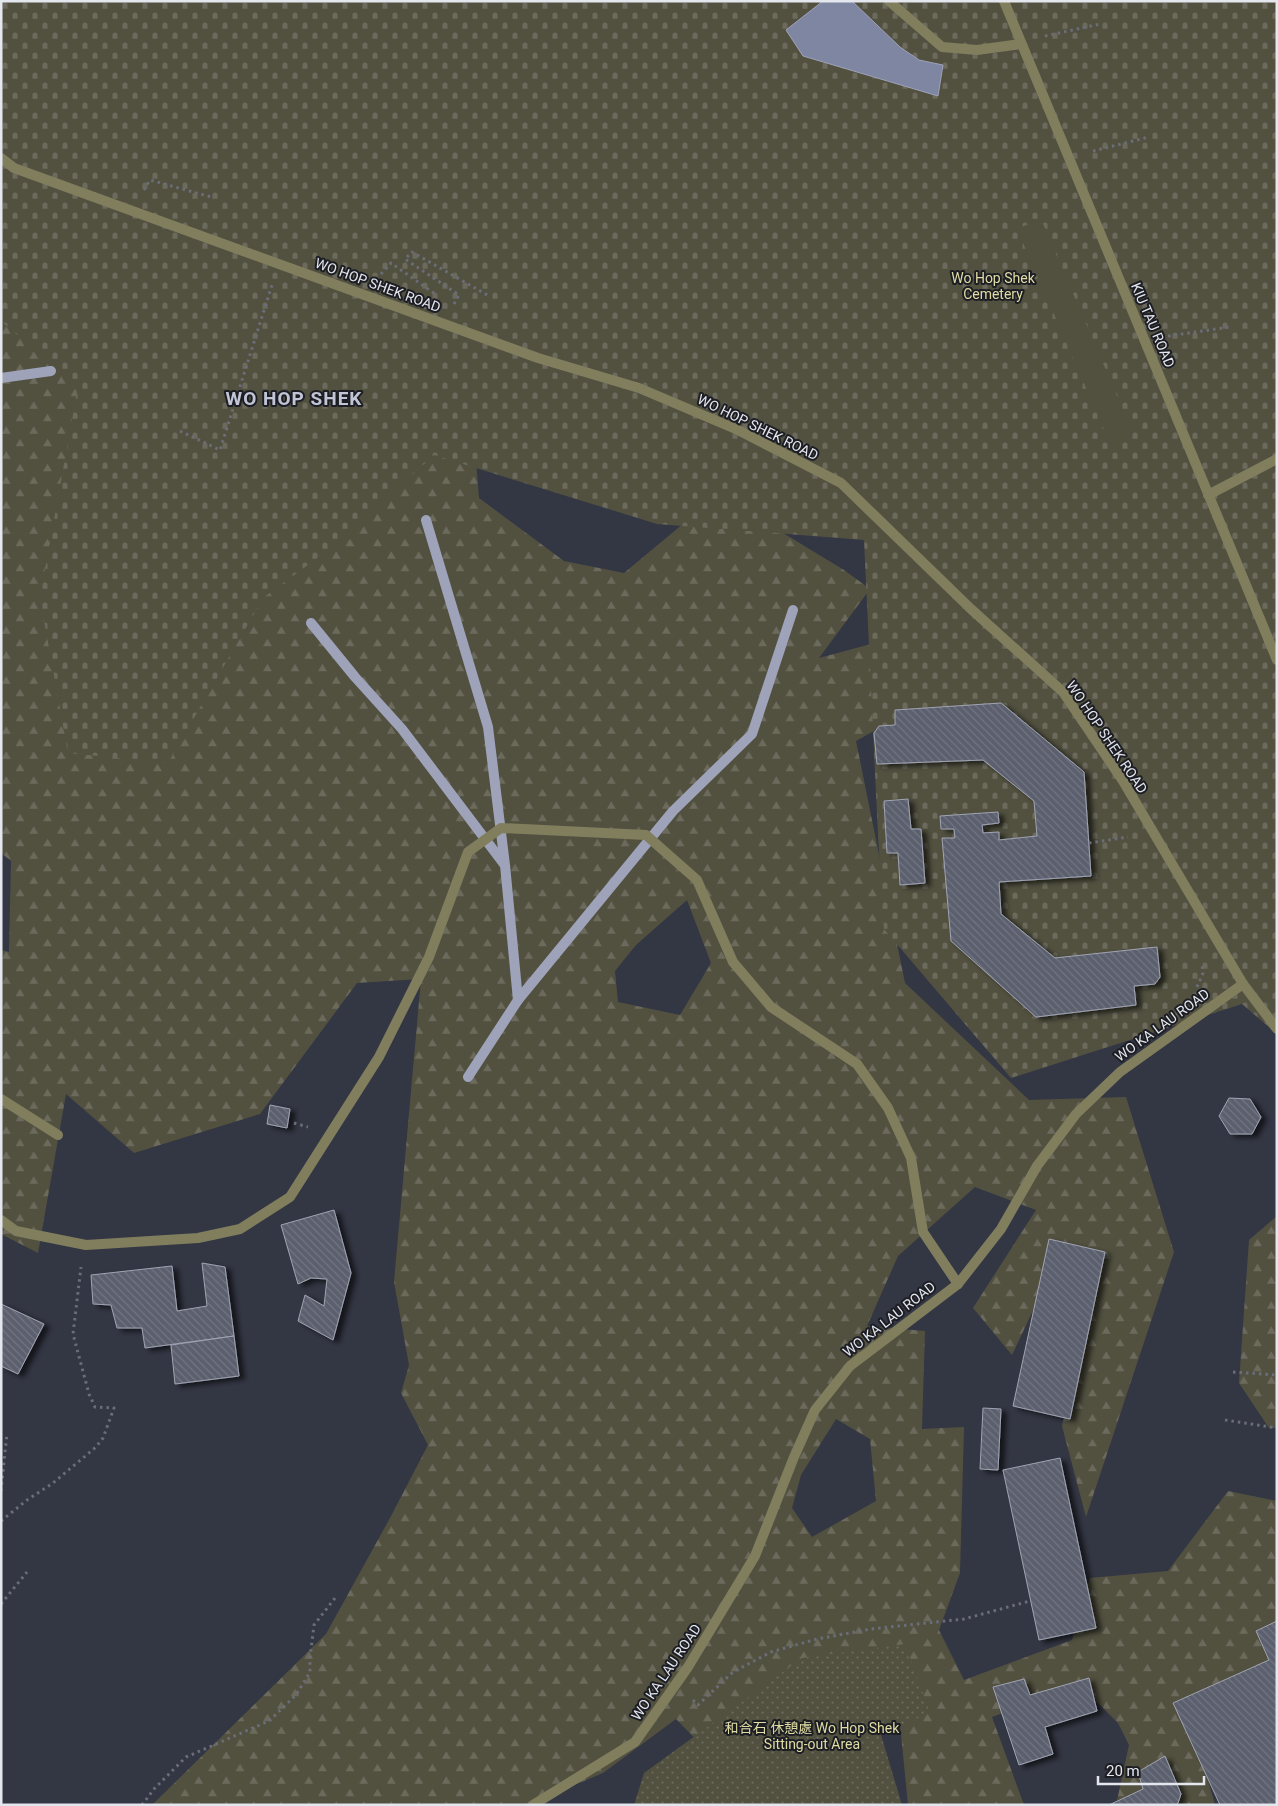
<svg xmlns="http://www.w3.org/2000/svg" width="1278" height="1806" font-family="Roboto,'Noto Sans TC',sans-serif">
<defs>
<pattern id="forest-firs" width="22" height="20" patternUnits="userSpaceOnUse" patternTransform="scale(1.25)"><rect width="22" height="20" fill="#525140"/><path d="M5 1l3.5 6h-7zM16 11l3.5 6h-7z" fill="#6b6a5c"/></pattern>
<pattern id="cemetery-stones" width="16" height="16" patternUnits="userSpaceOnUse" patternTransform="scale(1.25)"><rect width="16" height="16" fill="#525140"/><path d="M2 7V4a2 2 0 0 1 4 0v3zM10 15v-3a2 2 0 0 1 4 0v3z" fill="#6b6a5c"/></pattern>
<pattern id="park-dots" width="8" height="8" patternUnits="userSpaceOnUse" patternTransform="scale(1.25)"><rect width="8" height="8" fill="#525140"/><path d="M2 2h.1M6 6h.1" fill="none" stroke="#6b6a5c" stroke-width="1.8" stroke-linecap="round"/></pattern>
<pattern id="building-back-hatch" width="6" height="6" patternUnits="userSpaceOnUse" patternTransform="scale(1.25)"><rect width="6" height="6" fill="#5b5f6d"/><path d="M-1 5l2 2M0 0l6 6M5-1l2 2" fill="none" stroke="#727682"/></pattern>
<filter id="shadow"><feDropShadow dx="5.5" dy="3" stdDeviation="2.5" flood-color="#0009"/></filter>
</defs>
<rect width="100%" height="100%" fill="#333643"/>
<g fill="url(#forest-firs)" fill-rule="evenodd">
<path d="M1 243 472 411 479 498 564 561 624 573 719 494 844 570 870 589 819 658 912 633 954 686 856 741 905 983 1029 1100 1126 1097 1174 1252 1086 1517 1062 1426 1089 1306 1059 1255 1012 1355 973 1308 1036 1210 975 1187 898 1256 867 1326 925 1331 922 1429 964 1427 960 1573 939 1630 964 1680 1072 1640 1090 1578 1168 1571 1228 1491 1277 1501V1680L1203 1762 1215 1805H1116L1129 1745 1118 1723 1080 1685 992 1717 1024 1805H908L894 1663 713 1757 676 1719 603 1773 527 1805H152L326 1634 390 1518 428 1445 401 1393 409 1365 394 1282 421 979 357 983 260 1114 134 1153 66 1094 38 1253 1 1234V950L9 952 11 861 1 853ZM687 900 711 963 680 1015 618 1002 615 971 636 945ZM836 1419 870 1439 876 1501 812 1537 792 1508 801 1475Z"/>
<path d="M1277 1216V1428H1269L1239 1383 1249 1240Z"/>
</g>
<path fill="url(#cemetery-stones)" d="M1 1H1277V1034L1242 1004 1011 1078 884 929 878 835 864 540 657 524 434 455 339 542 263 598 168 763 68 753 40 598 78 386 1 321Z"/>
<path fill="url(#park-dots)" d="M905 1644 930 1713 881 1735 902 1805H634L644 1773 802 1658Z"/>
<path fill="#525140" d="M1041 219 1133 433 1110 443 1017 229Z"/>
<path fill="#7f86a2" stroke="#9ea3b9" d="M823 1H852L900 47 919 60 943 65 938 96 803 56 786 30Z"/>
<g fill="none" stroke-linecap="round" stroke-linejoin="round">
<g stroke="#9ea3b9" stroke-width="10">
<path d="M1 378 51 371"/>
<path d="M426 520 488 727 505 865 518 1000"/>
<path d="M311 623 355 677 402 729 504 864"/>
<path d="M468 1077 518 1000 673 811 752 734 793 610"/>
</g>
</g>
<g fill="url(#building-back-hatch)" stroke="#a0a4b3" filter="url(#shadow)">
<path d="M1001 703 1084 772 1091 876 999 882 1001 914 1055 958 1157 947 1160 977 1155 984 1134 986 1136 1005 1036 1017 951 941 942 838H955L954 829H941L940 816 998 812 999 823 982 825 983 833 999 832V840L1037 836 1034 801 983 760 877 764 874 733 879 726 895 725V710Z"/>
<path d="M908 799 911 829H921L925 883 900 885 898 853H887L884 801Z"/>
<path d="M1229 1098 1250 1099 1261 1117 1252 1134H1230L1219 1116Z"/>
<path d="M270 1105 290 1109 287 1128 267 1124Z"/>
<path d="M334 1210 351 1273 333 1340 298 1321 305 1295 324 1306 327 1279 311 1278 298 1284 281 1225Z"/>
<path d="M1049 1239 1105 1252 1070 1419 1013 1406Z"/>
<path d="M202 1263 225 1267 234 1336 145 1348 142 1328H117L111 1305 93 1304 91 1275 172 1266 177 1311 207 1306Z"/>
<path d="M1 1304 44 1324 18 1374 1 1366Z"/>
<path d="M234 1336 239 1376 175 1384 171 1345Z"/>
<path d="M983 1408 1001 1409 998 1470 980 1469Z"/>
<path d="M1060 1458 1096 1628 1039 1640 1003 1470Z"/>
<path d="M1277 1621V1805H1220L1173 1703 1269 1660 1256 1631Z"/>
<path d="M1089 1678 1097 1711 1045 1727 1053 1754 1019 1765 993 1687 1024 1679 1030 1695Z"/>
<path d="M1165 1756 1181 1794 1178 1803 1176 1805H1109L1143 1789 1138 1772Z"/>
</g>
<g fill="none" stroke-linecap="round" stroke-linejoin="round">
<g stroke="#6b6d79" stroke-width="3" stroke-dasharray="2.5 4" stroke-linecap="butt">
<path d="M1045 36 1100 24"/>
<path d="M1093 151 1149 137"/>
<path d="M144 190 150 180 211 197"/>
<path d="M381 274 391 263 435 294"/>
<path d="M454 304 459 295 405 259 412 252 489 296"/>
<path d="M1168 336 1230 327"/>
<path d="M180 431 220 450 272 285"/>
<path d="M1089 843 1128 837"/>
<path d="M1197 987 1203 973 1202 964"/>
<path d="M294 1123 308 1127"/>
<path d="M1233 1372 1277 1375"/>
<path d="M1225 1420 1277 1428"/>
<path d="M1 1491 7 1433"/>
<path d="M1 1521 27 1500 53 1483 96 1447 103 1438 114 1408 95 1407 89 1394 73 1334 81 1267"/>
<path d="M1 1604 27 1572"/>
<path d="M693 1700 698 1705 733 1672 771 1652 817 1639 871 1629 964 1619 1030 1601"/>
<path d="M142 1805 154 1789 186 1757 269 1721 296 1695 310 1672V1658L314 1625 335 1598"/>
</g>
<g stroke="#817e5e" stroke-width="10">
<path d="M889 1 942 47 977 50 1021 44"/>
<path d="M1 158 14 168 538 358 639 388 738 430 841 483 971 609 1063 692 1123 781 1243 984 1277 1029"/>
<path d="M1208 495 1277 459"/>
<path d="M1 1099 58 1135"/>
<path d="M1 1220 16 1231 86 1245 198 1238 240 1229 290 1197 379 1057 429 957 468 852 501 828 646 835 697 880 733 962 771 1007 857 1064 888 1108 911 1158 923 1232 958 1284"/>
<path d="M533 1805 635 1742 688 1667 755 1556 794 1457 815 1410 850 1366 958 1284 1001 1229 1037 1166 1076 1114 1120 1072 1243 984"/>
</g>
<path stroke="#817e5e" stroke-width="10" d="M1004 1 1277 660"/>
</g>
<g text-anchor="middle" stroke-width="4" stroke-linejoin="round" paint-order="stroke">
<g font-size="14" fill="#e0dca4" stroke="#1d1e24">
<text x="993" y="283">Wo Hop Shek<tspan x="993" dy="16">Cemetery</tspan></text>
<text x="812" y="1733">和合石 休憩處 Wo Hop Shek<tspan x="812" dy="16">Sitting-out Area</tspan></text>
</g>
<g font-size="14" fill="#e5e7ef" stroke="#1d1e24">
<text transform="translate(378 285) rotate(20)" y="5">WO HOP SHEK ROAD</text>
<text transform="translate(1153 325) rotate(67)" y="5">KIU TAU ROAD</text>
<text transform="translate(758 427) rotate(26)" y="5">WO HOP SHEK ROAD</text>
<text transform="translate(1107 737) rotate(56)" y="5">WO HOP SHEK ROAD</text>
<text transform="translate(1162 1025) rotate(-36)" y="5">WO KA LAU ROAD</text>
<text transform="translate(889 1319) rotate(-38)" y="5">WO KA LAU ROAD</text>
<text transform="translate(666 1672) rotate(-56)" y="5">WO KA LAU ROAD</text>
</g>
<g font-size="19" font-weight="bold" letter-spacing="1" fill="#c1c5d6" stroke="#1d1e24">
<text x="294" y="405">WO HOP SHEK</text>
</g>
</g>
<rect width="1278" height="1806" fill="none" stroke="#e5e7ef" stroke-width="5"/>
<path d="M1098 1776v8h106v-8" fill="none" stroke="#e5e7ef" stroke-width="2.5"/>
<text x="1106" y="1776" font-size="15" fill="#e5e7ef" stroke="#1d1e24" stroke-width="4" paint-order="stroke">20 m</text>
</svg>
